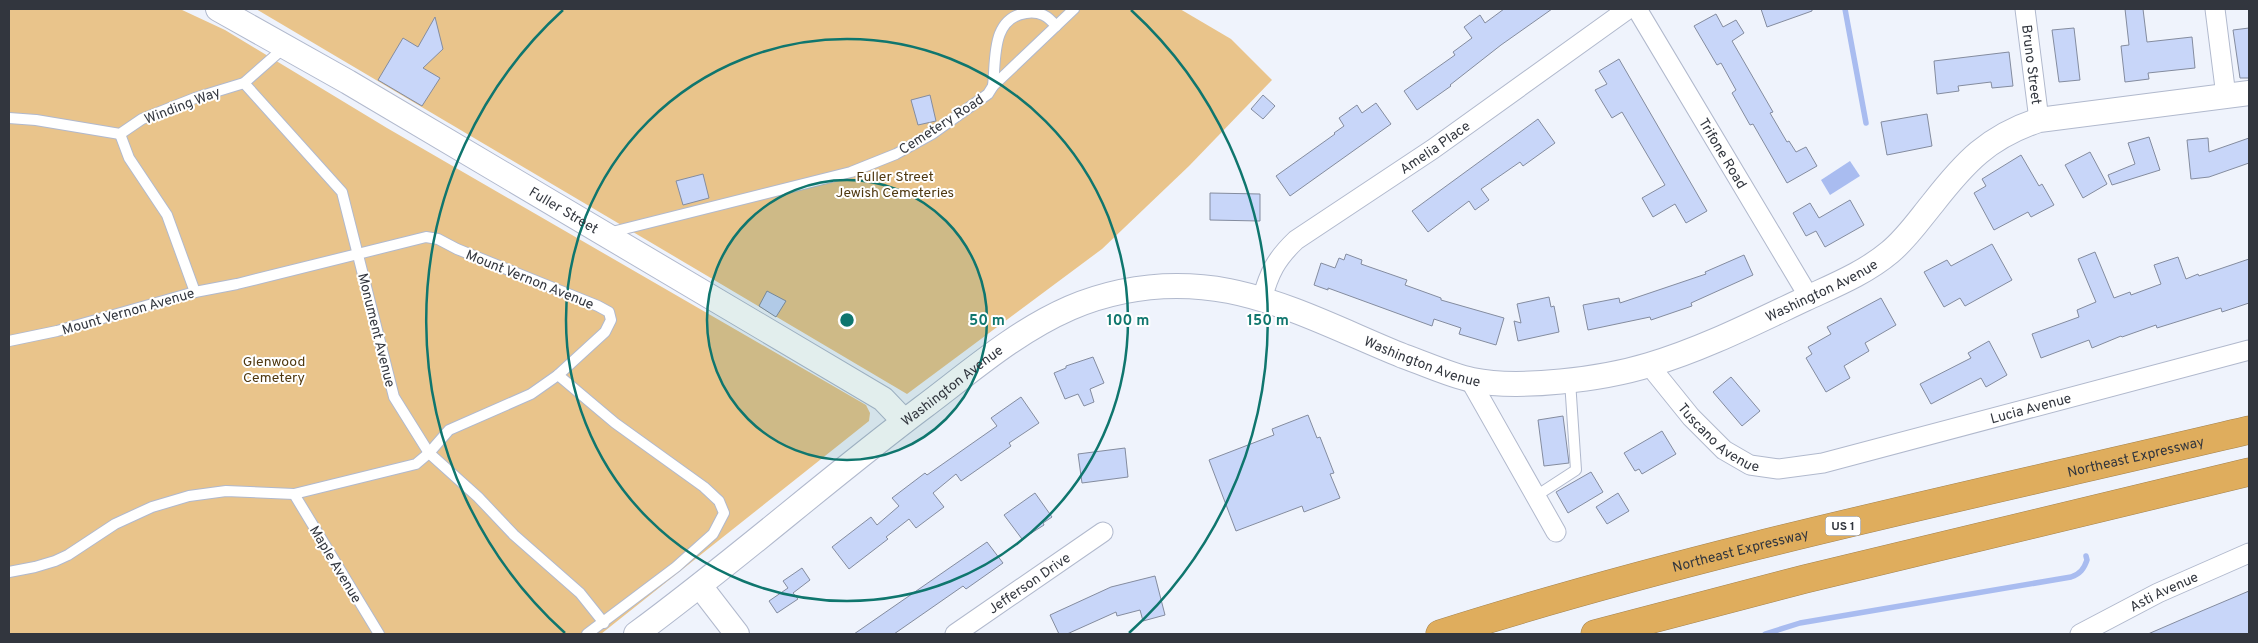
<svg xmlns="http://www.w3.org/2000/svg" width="2258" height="643" font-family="Overpass,sans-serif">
<rect width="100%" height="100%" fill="#eff3fc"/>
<g fill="#e9c48b">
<path d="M9 9H180L225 30 387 128 866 405 870 413 869 421 601 634H9Z"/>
<path d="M256 9H1180L1231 39 1272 80 1189 166 1102 249 907 394Z"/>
</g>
<path fill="#a9bcf0" d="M1850 161 1860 176 1830 195 1821 180Z"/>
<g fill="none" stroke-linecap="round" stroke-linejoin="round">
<g stroke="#a9bcf0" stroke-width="5.5">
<path d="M1845 9 1866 123"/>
<path d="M1765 634 1800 623 2071 577C2080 574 2084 569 2087 560L2086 556"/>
</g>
</g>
<g fill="#c8d6f9" stroke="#848c9f">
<path d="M1504 9H1552L1501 45 1450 85 1451 86 1417 110 1404 91 1455 55 1453 52 1472 38 1464 27 1480 15 1485 23Z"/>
<path d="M1761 9H1812V11L1767 27Z"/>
<path d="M2125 9H2143L2147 42 2192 37 2195 68 2148 73 2149 79 2125 82 2121 46 2129 45Z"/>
<path d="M1716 14 1723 27 1736 20 1744 33 1732 41 1773 112 1770 113 1787 142 1789 141 1796 152 1806 147 1817 166 1787 183 1753 124 1750 125 1732 93 1736 90 1721 63 1717 65 1694 26Z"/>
<path d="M435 17 443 49 423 68 440 78 422 106 378 80 403 38 418 47Z"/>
<path d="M2074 28 2080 80 2059 82 2052 30Z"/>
<path d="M2249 28V78H2240L2233 30Z"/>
<path d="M2009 52 2013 86 1992 88 1991 82 1958 86 1959 91 1937 94 1934 61Z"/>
<path d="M1619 59 1707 211 1686 223 1675 204 1653 217 1642 198 1665 185 1622 112 1612 118 1595 90 1607 84 1599 71Z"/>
<path d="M930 95 936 121 918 125 911 100Z"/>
<path d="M1263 95 1275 106 1263 119 1251 109Z"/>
<path d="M1376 103 1391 124 1290 196 1276 176 1335 134 1334 133 1344 126 1339 118 1357 105 1362 113Z"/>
<path d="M1927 114 1932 146 1887 155 1881 122Z"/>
<path d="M1538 119 1555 143 1523 166 1520 162 1481 189 1489 200 1475 210 1469 201 1428 232 1412 211Z"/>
<path d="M2149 137 2160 170 2112 185 2108 175 2135 164 2128 143Z"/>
<path d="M2208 138 2209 152 2249 138V163L2209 177 2191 179 2187 140Z"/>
<path d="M2090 152 2107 184 2083 198 2065 165Z"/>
<path d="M2021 155 2039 186 2042 184 2054 205 2031 217 2028 212 1994 230 1974 193 1986 186 1982 179Z"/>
<path d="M703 174 709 198 683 205 676 181Z"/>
<path d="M1210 193 1260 194V221L1210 220Z"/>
<path d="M1850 200 1864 225 1825 247 1816 231 1806 236 1793 213 1810 203 1819 218Z"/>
<path d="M1992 244 2012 280 1965 306 1960 298 1944 307 1924 272 1947 260 1951 266Z"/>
<path d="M2095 252 2114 298 2130 292 2131 295 2161 284 2154 265 2178 257 2186 279 2198 274 2199 276 2249 259V303L2222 312 2221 308 2157 328 2156 325 2122 337 2121 336 2092 348 2089 340 2041 358 2032 334 2079 317 2077 310 2096 302 2078 259Z"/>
<path d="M1346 254 1362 260 1361 264 1407 280 1405 285 1441 298V300L1504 318 1496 345 1459 334 1461 328 1434 319 1432 326 1328 288V290L1314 285 1321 263 1335 268 1339 258 1344 260Z"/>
<path d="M1744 255 1753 275 1691 303 1692 306 1651 320 1650 317 1588 330 1583 305 1619 298 1620 303 1706 274 1705 272Z"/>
<path d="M767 291 786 301 776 317 759 306Z"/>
<path d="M1549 297 1551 307 1554 306 1559 332 1518 341 1514 321 1521 323 1517 304Z"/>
<path d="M1881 298 1896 325 1865 343 1869 351 1844 366 1850 378 1826 392 1806 358 1812 354 1808 347 1831 334 1827 327Z"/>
<path d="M1989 341 2007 375 1986 387 1981 378 1931 404 1920 384 1971 358 1968 353Z"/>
<path d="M1093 357 1104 383 1090 389 1094 402 1084 406 1078 394 1065 399 1054 373 1066 368V366Z"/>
<path d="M1731 377 1760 411 1742 426 1713 392Z"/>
<path d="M1021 397 1039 423 1009 443 1011 446 961 481 956 474 933 493 944 507 916 528 909 519 886 537 888 539 849 569 832 547 871 517 877 525 899 506 892 498 925 473 927 475 997 426 991 418Z"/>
<path d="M1308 415 1317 438 1320 437 1334 473 1330 474 1340 498 1304 512 1302 506 1236 531 1209 460 1274 435 1272 429Z"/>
<path d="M1563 416 1569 463 1544 466 1538 420Z"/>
<path d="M1662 431 1676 454 1642 474 1639 469 1635 471 1624 453Z"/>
<path d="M1125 448 1128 477 1082 483 1078 454Z"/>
<path d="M1591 472 1603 492 1568 513 1556 492Z"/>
<path d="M1035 493 1052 517 1043 523 1044 525 1022 539 1004 515Z"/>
<path d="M1618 493 1629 511 1607 524 1596 507Z"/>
<path d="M987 542 1003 563 966 589 963 586 894 634H854Z"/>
<path d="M802 568 810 580 793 593 798 599 777 613 769 601 788 588 783 581Z"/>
<path d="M1155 576 1165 615 1143 621 1140 610 1117 616 1116 612 1067 634H1059L1050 615 1111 587Z"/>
<path d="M2249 591V634H2148L2185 618Z"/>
</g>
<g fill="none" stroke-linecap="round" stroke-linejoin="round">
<defs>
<g id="service">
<path d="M244 83 342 192 394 397 429 453 478 497 514 535 580 593 604 623"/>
<path d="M993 86C996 59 991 18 1026 13 1040 11 1048 16 1056 26"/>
<path d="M9 118 36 120 120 134 142 119 195 98 244 83 286 46"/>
<path d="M120 134 129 158 167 215 195 292"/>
<path d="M608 233 851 172 896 154 932 134 988 94 993 86 1074 9"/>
<path d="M9 341 57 331 195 292 237 284 426 237 438 239 457 249 598 306 609 312 611 320 605 332 558 375 531 394 449 430 429 453 416 464 294 494 226 491 189 496 152 507 115 524 68 555 55 561 35 567 9 572"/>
<path d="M558 375 615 423 704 487 719 501 724 513 713 534 676 567 587 634"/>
<path d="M294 494 379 634"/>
<path d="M1536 496 1576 470 1570 381"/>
</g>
<g id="minor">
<path id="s1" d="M1637 9 1809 297"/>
<path id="s2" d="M2025 9 2039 120"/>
<path d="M2215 9 2226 96"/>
<path id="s3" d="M1262 299C1269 273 1276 259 1296 240L1433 149 1628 9"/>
<path id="s4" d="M1649 365 1691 417 1724 450 1750 465 1778 469 1823 463 2249 350"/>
<path d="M1470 380 1556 532"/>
<path id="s5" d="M955 634 1103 532"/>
<path id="s6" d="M2080 634 2158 593 2249 553"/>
</g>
<g id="tertiary">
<path id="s7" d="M218 9 348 82 883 399 904 421"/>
<path d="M700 586 737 634"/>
<path id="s8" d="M636 634C734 562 825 481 922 408 970 372 1015 332 1070 308 1120 287 1175 281 1229 291 1289 303 1346 333 1403 356 1426 364 1449 375 1472 380 1519 390 1603 379 1649 365 1703 349 1754 323 1805 299 1835 285 1865 273 1890 252 1907 238 1919 220 1933 203 1965 162 1988 137 2039 120L2249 93"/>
</g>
<g id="motorway">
<path id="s9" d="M1440 634C1705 550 1979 494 2249 430"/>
<path d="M1595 634 1805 579 2249 472"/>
</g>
</defs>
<use href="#service" stroke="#b1b9cd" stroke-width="12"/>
<use href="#minor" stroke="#b1b9cd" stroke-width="21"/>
<use href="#tertiary" stroke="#b1b9cd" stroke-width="26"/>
<use href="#motorway" stroke="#a28352" stroke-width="29"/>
<use href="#service" stroke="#fff" stroke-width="10"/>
<use href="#minor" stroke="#fff" stroke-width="19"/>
<use href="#tertiary" stroke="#fff" stroke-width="24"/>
<use href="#motorway" stroke="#dfad5d" stroke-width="28"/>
</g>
<circle cx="847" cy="320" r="140" fill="#0f766e" fill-opacity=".12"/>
<g fill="none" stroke="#0f766e" stroke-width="2.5">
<circle cx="847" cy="320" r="140"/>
<circle cx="847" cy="320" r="281"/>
<path d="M565 633A421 421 0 0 1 563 10M1131 10A421 421 0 0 1 1129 633"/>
</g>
<g text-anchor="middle" stroke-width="4" stroke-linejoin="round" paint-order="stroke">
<rect fill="#fff" stroke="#707278" stroke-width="1" x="1825.5" y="516.5" width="35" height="19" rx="4"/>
<g font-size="12" font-weight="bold" fill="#32363e">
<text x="1843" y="530">US 1</text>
</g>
<g font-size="14" fill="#32363e" stroke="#fff">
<text dy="5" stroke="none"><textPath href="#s2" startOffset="56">Bruno Street</textPath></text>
<text transform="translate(182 105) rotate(-21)" y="5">Winding Way</text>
<text transform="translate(941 124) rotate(-33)" y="5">Cemetery Road</text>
<text dy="5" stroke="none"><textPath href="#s3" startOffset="236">Amelia Place</textPath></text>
<text dy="5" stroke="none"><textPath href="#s1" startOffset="168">Trifone Road</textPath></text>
<text dy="5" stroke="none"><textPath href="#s7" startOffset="400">Fuller Street</textPath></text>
<text transform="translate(530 279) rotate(22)" y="5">Mount Vernon Avenue</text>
<text dy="5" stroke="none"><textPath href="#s8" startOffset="1332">Washington Avenue</textPath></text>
<text transform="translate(128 311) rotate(-16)" y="5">Mount Vernon Avenue</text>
<text transform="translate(377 330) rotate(76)" y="5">Monument Avenue</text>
<text dy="5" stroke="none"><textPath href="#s8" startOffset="912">Washington Avenue</textPath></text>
<text dy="5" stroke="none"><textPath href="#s8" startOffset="402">Washington Avenue</textPath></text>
<text dy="5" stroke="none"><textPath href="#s4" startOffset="432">Lucia Avenue</textPath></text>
<text dy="5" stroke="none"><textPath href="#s4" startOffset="102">Tuscano Avenue</textPath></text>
<text dy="5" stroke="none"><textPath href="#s9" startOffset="718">Northeast Expressway</textPath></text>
<text dy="5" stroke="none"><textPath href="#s9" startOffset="312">Northeast Expressway</textPath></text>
<text transform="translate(336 564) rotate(59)" y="5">Maple Avenue</text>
<text dy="5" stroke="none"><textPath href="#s5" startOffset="90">Jefferson Drive</textPath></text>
<text dy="5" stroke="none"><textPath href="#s6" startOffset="94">Asti Avenue</textPath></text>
</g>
<g font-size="14" fill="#4f3810" stroke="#fff">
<text x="895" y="181">Fuller Street<tspan x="895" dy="16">Jewish Cemeteries</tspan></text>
<text x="274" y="366">Glenwood<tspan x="274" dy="16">Cemetery</tspan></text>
</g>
</g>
<circle cx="847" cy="320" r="8" fill="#0f766e" stroke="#fff" stroke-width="2.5"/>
<g font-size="15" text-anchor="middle" font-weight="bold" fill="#0f766e" stroke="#fff" stroke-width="4" stroke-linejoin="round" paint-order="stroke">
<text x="987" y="325">50 m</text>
<text x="1128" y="325">100 m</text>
<text x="1268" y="325">150 m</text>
</g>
<rect width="2258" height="643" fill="none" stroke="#32363e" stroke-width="20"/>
</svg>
